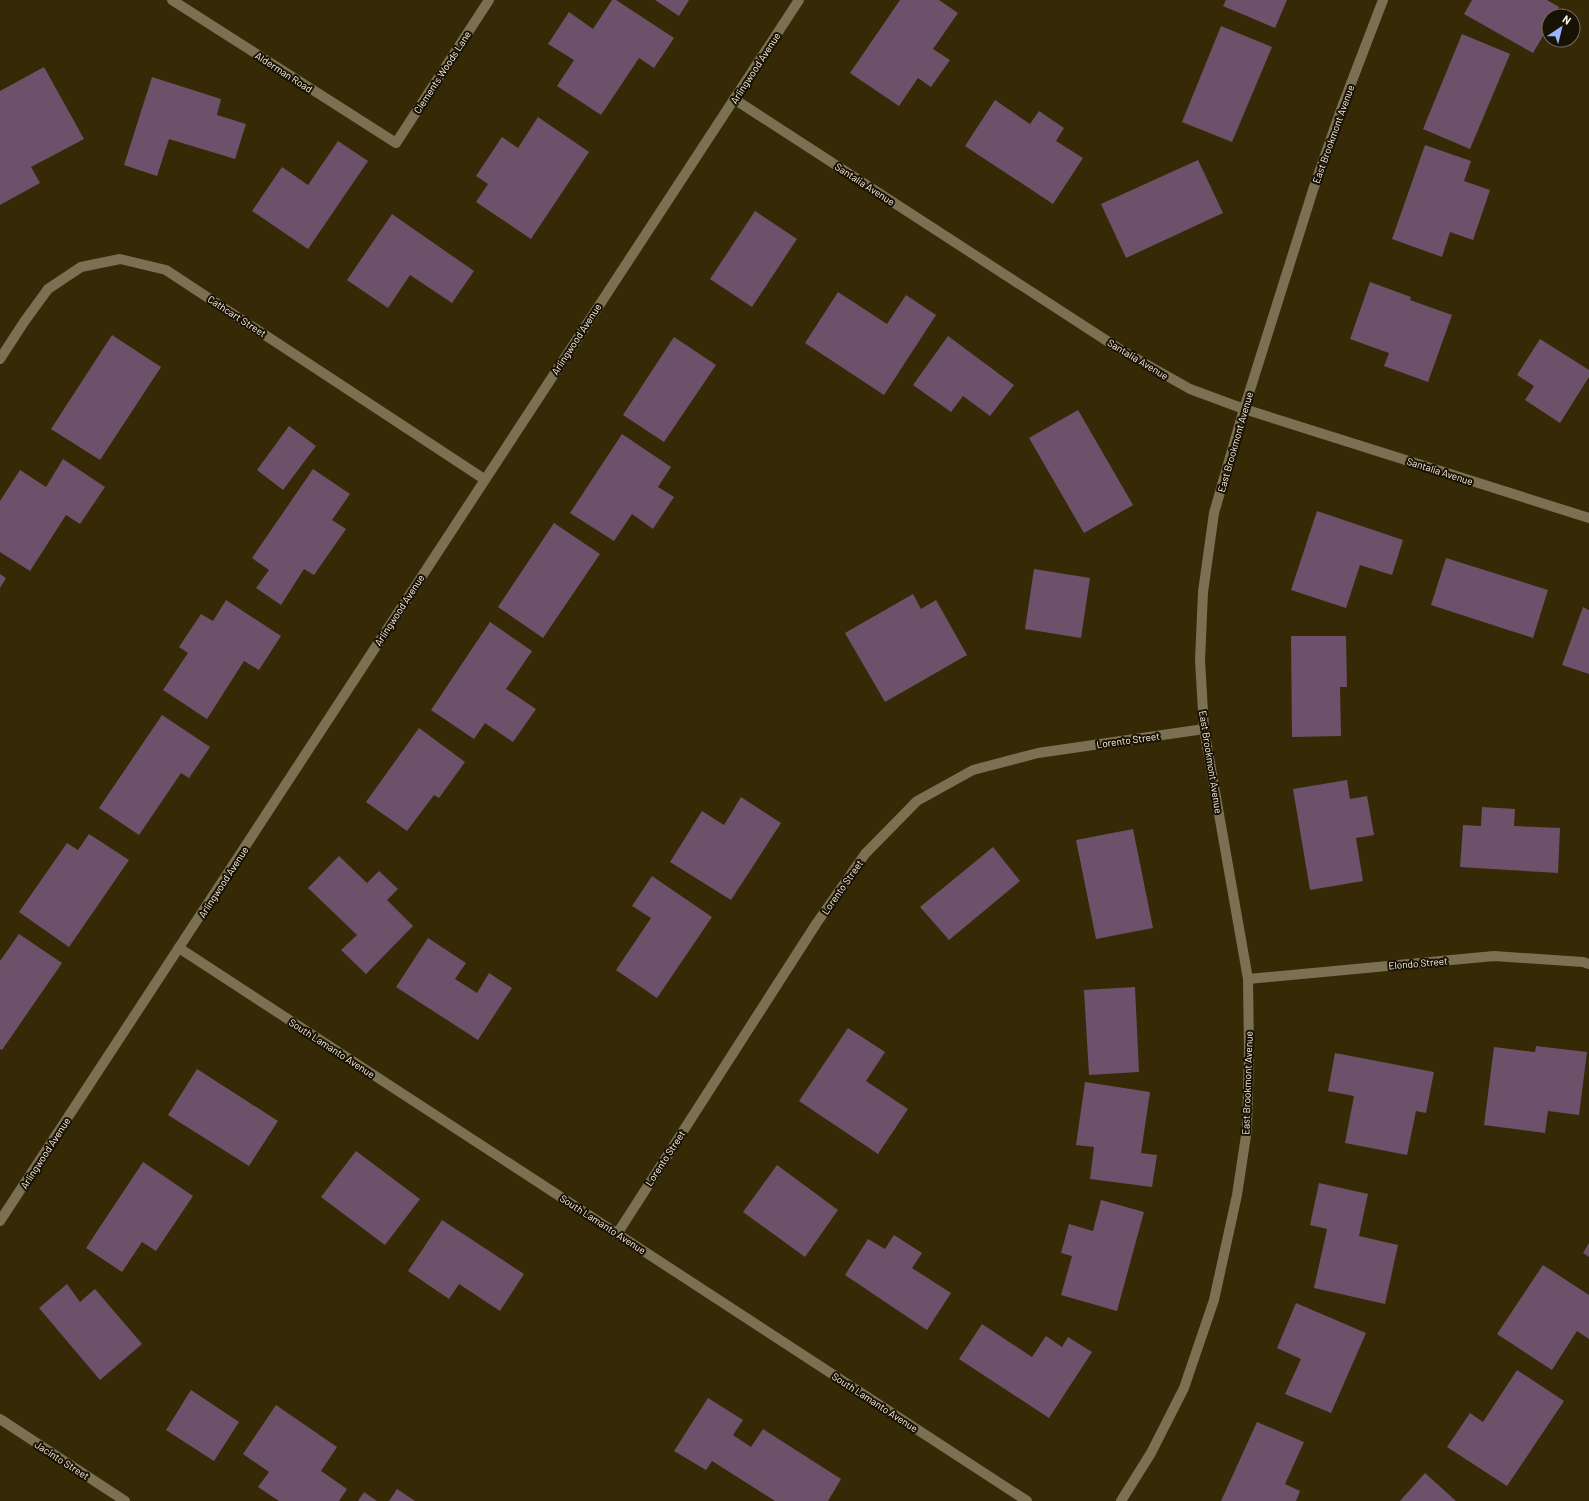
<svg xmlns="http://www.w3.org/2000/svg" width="1589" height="1501" font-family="Barlow,sans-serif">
<rect width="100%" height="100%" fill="#362905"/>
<g fill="#6d516b">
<path d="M612 0H616L674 38 654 68 639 58 601 115 557 86 574 60 548 44 569 12 593 29Z"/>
<path d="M655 0H689L679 16Z"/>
<path d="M900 0H939L958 13 933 49 950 60 931 87 918 78 899 106 850 73Z"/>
<path d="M1226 0H1287L1275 28 1223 6Z"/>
<path d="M1472 0H1547L1559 7 1554 16H1549V26L1533 53 1464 14Z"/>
<path d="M1221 26 1272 47 1232 142 1182 122Z"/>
<path d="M1462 34 1510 54 1470 149 1423 129Z"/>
<path d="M44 67 84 139 31 167 40 183 0 205V91Z"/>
<path d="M152 77 221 99 217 115 246 124 235 159 169 139 157 176 124 165Z"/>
<path d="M995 100 1030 124 1039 111 1064 128 1056 141 1083 158 1053 204 965 146Z"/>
<path d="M538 117 589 152 531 239 476 202 488 184 476 176 502 137 518 148Z"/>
<path d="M338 141 368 161 308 249 252 211 282 167 308 185Z"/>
<path d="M1425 145 1471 161 1464 181 1490 190 1473 240 1450 232 1442 257 1392 239Z"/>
<path d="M1198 160 1223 213 1126 258 1101 204Z"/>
<path d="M755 211 797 239 752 307 710 279Z"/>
<path d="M392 214 474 271 452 303 410 275 388 308 347 280Z"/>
<path d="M1370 282 1411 297 1410 300 1452 315 1428 382 1384 366 1389 353 1350 339Z"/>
<path d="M838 292 887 324 906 295 936 315 884 395 805 343Z"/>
<path d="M112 335 161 367 100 460 51 429Z"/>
<path d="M948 336 1014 385 990 416 963 396 951 412 913 385Z"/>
<path d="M674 337 716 365 664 442 623 415Z"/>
<path d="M1540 339 1589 370V377L1560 423 1525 400 1534 386 1517 375Z"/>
<path d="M1078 410 1133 505 1084 533 1029 438Z"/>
<path d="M289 426 316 446 283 490 257 470Z"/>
<path d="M622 434 671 467 658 487 674 497 653 529 632 514 614 541 570 513Z"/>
<path d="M63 459 105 487 80 524 66 515 30 571 0 552V501L20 470 46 487Z"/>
<path d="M313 469 350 494 332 520 346 529 314 575 304 569 281 605 256 588 269 570 252 558Z"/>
<path d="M1317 511 1403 540 1392 575 1360 565 1346 608 1291 590Z"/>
<path d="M554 523 600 554 543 638 498 607Z"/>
<path d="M1446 558 1548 590 1533 638 1431 605Z"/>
<path d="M1034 569 1090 578 1081 638 1025 629Z"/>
<path d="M0 574 6 578 0 588Z"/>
<path d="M913 594 921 609 936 600 967 655 885 702 845 633Z"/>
<path d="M226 600 281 636 259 670 244 661 207 719 163 690 188 653 179 647 201 614 213 621Z"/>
<path d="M1583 607 1589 610V674L1562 665Z"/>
<path d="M490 622 532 651 506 689 536 709 513 742 485 723 474 739 431 710Z"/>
<path d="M1291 636H1346L1347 687H1340L1341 736 1292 737Z"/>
<path d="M162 715 210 747 189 778 181 773 139 835 99 808Z"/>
<path d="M419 728 465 762 439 798 434 795 407 831 366 802Z"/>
<path d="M1347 780 1350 799 1367 796 1374 835 1356 838 1363 881 1310 890 1293 789Z"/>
<path d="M741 797 781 823 731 900 670 862 702 811 724 825Z"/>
<path d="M1482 807 1515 809 1514 826 1560 828 1558 873 1460 867 1463 825 1481 826Z"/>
<path d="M1133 829 1153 928 1096 939 1076 840Z"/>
<path d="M89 834 129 860 69 947 19 912 67 843 78 850Z"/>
<path d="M993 847 1020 881 949 940 920 907Z"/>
<path d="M339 856 367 883 379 871 398 889 387 900 413 926 366 974 341 950 357 935 308 888Z"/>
<path d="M652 876 712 917 657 998 616 970 651 918 632 906Z"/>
<path d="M19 934 62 963 2 1050 0 1049V961Z"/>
<path d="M428 938 466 963 455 979 477 993 489 973 512 988 478 1040 396 987Z"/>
<path d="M1135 987 1139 1072 1089 1075 1084 990Z"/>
<path d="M848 1028 885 1052 866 1081 908 1109 878 1154 799 1101Z"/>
<path d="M1536 1046 1587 1052 1579 1115 1548 1111 1545 1133 1484 1125 1494 1047 1535 1052Z"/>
<path d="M1335 1053 1434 1072 1426 1113 1416 1111 1407 1155 1345 1143 1354 1096 1328 1091Z"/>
<path d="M197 1069 278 1121 249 1166 168 1115Z"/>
<path d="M1085 1082 1150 1092 1141 1153 1157 1155 1152 1187 1090 1179 1094 1147 1076 1145Z"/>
<path d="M356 1151 420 1199 385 1245 321 1197Z"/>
<path d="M143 1162 193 1196 156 1251 142 1242 122 1272 86 1248Z"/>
<path d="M777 1165 838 1210 805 1257 743 1212Z"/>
<path d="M1319 1183 1368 1194 1359 1236 1398 1245 1385 1304 1314 1288 1327 1229 1310 1225Z"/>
<path d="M1101 1200 1144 1212 1117 1311 1061 1295 1072 1256 1061 1253 1069 1224 1093 1231Z"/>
<path d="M442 1220 524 1274 500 1311 459 1284 449 1299 408 1271Z"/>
<path d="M894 1235 922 1253 912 1268 951 1293 927 1330 845 1275 868 1239 885 1249Z"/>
<path d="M1589 1243V1257L1583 1253Z"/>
<path d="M1543 1265 1589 1295V1339L1577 1331 1552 1370 1497 1334Z"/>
<path d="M67 1284 80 1302 95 1289 142 1344 100 1380 39 1308Z"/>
<path d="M1296 1303 1366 1333 1331 1413 1285 1394 1301 1359 1277 1348Z"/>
<path d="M982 1324 1032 1357 1046 1336 1062 1347 1068 1337 1092 1352 1049 1418 959 1359Z"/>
<path d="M1517 1370 1564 1401 1507 1486 1447 1447 1470 1413 1483 1422Z"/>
<path d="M191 1390 239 1422 214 1461 166 1430Z"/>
<path d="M708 1398 743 1420 733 1435 751 1447 763 1429 841 1479 828 1501H775L712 1461 706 1470 674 1451Z"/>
<path d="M276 1405 337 1447 321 1471 347 1489 339 1501H279L258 1487 269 1472 243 1454Z"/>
<path d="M1257 1422 1304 1442 1285 1484 1300 1491 1296 1501H1221Z"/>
<path d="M1425 1473 1456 1501H1400Z"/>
<path d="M397 1489 415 1501H389Z"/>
<path d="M364 1492 377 1501H358Z"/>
</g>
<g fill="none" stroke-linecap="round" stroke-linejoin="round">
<g stroke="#7c7053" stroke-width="10">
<path d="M172 0 396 143 489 0"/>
<path d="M734 99 1121 350 1190 389 1244 409 1589 518"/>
<path d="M0 359 24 322 48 289 81 267 120 259 166 270 484 479"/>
<path d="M179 948 1027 1501"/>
<path d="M1248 979 1494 956 1583 962 1589 964"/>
<path d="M0 1221 799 0"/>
<path d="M617 1234 816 924 865 854 917 801 973 770 1038 753 1204 729"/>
<path d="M0 1419 125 1501"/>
<path d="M1121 1501 1151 1453 1184 1388 1214 1300 1237 1195 1247 1129 1249 1053 1248 979 1204 729 1200 660 1203 592 1214 513 1244 409 1313 190 1342 107 1383 0"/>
</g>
</g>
<g text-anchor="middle" stroke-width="4" stroke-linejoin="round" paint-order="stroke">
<g font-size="10" fill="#fbf3e0" stroke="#181205">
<text transform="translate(755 68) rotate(-57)" y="4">Arlingwood Avenue</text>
<text transform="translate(284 72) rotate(33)" y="4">Alderman Road</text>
<text transform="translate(442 72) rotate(-57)" y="4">Clements Woods Lane</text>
<text transform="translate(1333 134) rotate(-70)" y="4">East Brookmont Avenue</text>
<text transform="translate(865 184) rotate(33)" y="4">Santalia Avenue</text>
<text transform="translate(237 316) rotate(33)" y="4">Cathcart Street</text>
<text transform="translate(576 339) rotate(-57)" y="4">Arlingwood Avenue</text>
<text transform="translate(1138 359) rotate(31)" y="4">Santalia Avenue</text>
<text transform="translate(1235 442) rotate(-74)" y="4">East Brookmont Avenue</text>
<text transform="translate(1440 471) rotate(18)" y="4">Santalia Avenue</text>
<text transform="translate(399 610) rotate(-57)" y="4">Arlingwood Avenue</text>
<text transform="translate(1128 740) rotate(-8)" y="4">Lorento Street</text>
<text transform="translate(1211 762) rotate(81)" y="4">East Brookmont Avenue</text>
<text transform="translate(223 882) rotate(-57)" y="4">Arlingwood Avenue</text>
<text transform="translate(842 887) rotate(-55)" y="4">Lorento Street</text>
<text transform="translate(1418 963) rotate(-5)" y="4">Elondo Street</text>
<text transform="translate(332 1048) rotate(33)" y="4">South Lamanto Avenue</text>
<text transform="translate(1247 1083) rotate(-88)" y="4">East Brookmont Avenue</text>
<text transform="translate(45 1153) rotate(-57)" y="4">Arlingwood Avenue</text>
<text transform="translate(665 1158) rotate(-57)" y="4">Lorento Street</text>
<text transform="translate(603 1224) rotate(33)" y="4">South Lamanto Avenue</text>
<text transform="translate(875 1402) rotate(33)" y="4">South Lamanto Avenue</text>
<text transform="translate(62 1460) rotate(33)" y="4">Jacinto Street</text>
</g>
</g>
<g transform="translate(1561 28) rotate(35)"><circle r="19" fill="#181205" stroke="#736c5d"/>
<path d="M0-3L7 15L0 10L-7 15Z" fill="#9ab5fd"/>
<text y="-6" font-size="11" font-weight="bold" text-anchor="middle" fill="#fbf3e0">N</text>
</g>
</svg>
